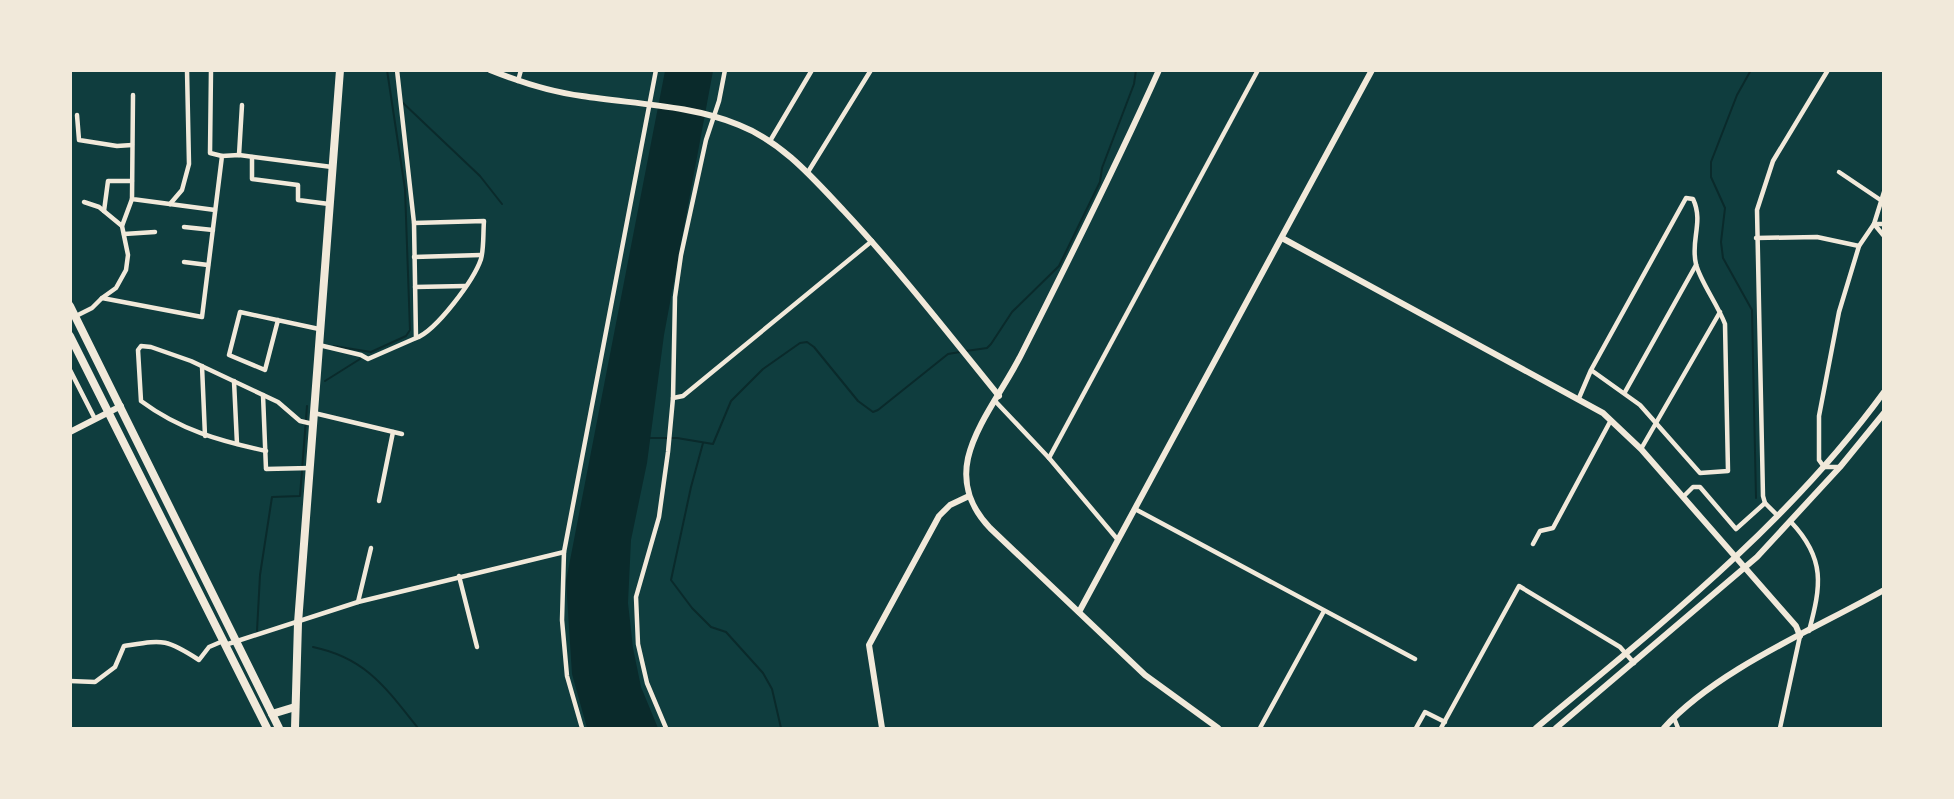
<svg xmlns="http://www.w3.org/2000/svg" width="1954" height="799" font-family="'Asap Condensed',sans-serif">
<rect width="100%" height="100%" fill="#0f3d3e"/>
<path fill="#0a2a2b" d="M665 71H713L664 335 647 463 631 540 628 603 633 648 641 687 658 728H587L572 674 566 581Z"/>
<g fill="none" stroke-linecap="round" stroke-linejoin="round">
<g stroke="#0a2a2b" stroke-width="2">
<path d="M1751 70 1737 95 1711 162V177L1725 208 1721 242 1723 258 1752 310 1756 498"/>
<path d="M402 102 480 176 502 204"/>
<path d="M334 346 371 352 406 336 410 330 405 189 387 70"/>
<path d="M966 351 987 348 991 344 1012 312 1059 266 1100 182 1102 168 1134 84 1136 70"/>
<path d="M325 381 360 359"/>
<path d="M650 438H677L713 444 731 401 763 369 800 343 807 342 814 347 858 401 873 412 878 410 948 354 960 352"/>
<path d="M703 443 691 487 671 580 692 608 711 627 726 632 763 673 772 689 781 728"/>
<path d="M257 631 260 575 272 497 300 496 307 406"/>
<path d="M313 647C366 658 386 688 418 728"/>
</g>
<g stroke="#f1e9da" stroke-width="4.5">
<path d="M211 70 210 153 222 156"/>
<path d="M518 81 521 70"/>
<path d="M133 95 132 199 215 210"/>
<path d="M77 115 79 140 117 146 132 145"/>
<path d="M770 141 812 70"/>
<path d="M239 155 242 105"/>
<path d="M252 157V179L298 185V200L329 204"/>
<path d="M808 172 871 70"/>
<path d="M1839 172 1882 201"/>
<path d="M84 202 99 207 122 226"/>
<path d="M170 204 182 190 189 164 187 70"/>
<path d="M104 211 108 181H132"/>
<path d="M414 223 484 221C483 233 484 248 481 259 474 280 436 331 416 338"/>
<path d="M1874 224 1884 236"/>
<path d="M1874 224H1884"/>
<path d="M184 227 213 230"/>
<path d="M124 234 155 232"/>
<path d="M1756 238 1817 237 1859 246"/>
<path d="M414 257 481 255"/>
<path d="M184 262 208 265"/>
<path d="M415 287 465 286"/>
<path d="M102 298 116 288 126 270 128 255 122 226 132 199"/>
<path d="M76 316 92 308 102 298 202 317 222 156 239 155 332 167"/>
<path d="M278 320 265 370 229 355 240 312 319 329"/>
<path d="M319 345 361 355 368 359 416 338 414 223 397 70"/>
<path d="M202 366 205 436"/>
<path d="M70 370 95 419"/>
<path d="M234 381 237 444"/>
<path d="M1625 392 1696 265"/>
<path d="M263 395 266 469 310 468"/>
<path d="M673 398 683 396 872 241"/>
<path d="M1579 398 1591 370 1686 198 1693 199C1704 222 1690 241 1696 264 1700 281 1718 305 1725 324L1728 471 1700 473 1640 405 1591 370"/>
<path d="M996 402 1049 458 1118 540"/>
<path d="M314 413 402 434"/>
<path d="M1641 449 1720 312"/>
<path d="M266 451C220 441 180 430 141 401L138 350 141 346 151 347 191 361 278 402 300 421 313 424"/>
<path d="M1049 458 1258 70"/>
<path d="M1839 467H1824L1819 460V416L1839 312 1859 246 1874 224 1884 192"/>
<path d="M1683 497 1693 487H1700L1736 529 1765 503"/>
<path d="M379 501 393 432"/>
<path d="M1135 509 1415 659"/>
<path d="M1778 516 1765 503 1763 496 1757 210 1773 161 1828 70"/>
<path d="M1791 522C1826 559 1821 586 1809 631"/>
<path d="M1533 544 1540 531 1553 528 1611 420"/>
<path d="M459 576 477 647"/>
<path d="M358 602 371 548"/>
<path d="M225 645 358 602 564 552"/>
<path d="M70 681 95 682 115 667 124 646C163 640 165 638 199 660L209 647 223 641"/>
<path d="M1674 718 1678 728"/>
<path d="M582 728 567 676 562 620 564 552 656 70"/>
<path d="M666 728 647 683 638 644 636 597 659 517 668 452 673 398 675 297 681 255 706 140 719 101 725 70"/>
<path d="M1260 728 1324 611"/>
<path d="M1416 728 1425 712 1445 722"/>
<path d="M1441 728 1519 586 1620 647 1634 663"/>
<path d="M1780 728 1800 636"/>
</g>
<g stroke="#f1e9da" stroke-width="6">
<path d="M490 70C520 82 550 92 582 96 633 104 691 105 739 125 782 142 812 177 844 211 898 269 948 333 999 396"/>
<path d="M1159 70C1116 166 1069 260 1022 353 1006 386 976 423 968 458 962 486 971 508 990 528L1145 675 1218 728"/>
<path d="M1282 238 1603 413 1641 449 1796 626 1800 636"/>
<path d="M70 432 121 406"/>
<path d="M1079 612 1372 70"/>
<path d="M882 728 869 645 939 516 950 505 969 496"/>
<path d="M1536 728C1660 625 1788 524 1884 392"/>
<path d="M1556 728 1757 557 1840 467 1884 413"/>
<path d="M1664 728C1716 670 1815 629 1884 590"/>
</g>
<g stroke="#f1e9da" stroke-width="8">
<path d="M70 306 279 728"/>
<path d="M70 336 267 728"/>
<path d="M272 714 295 707"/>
<path d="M295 728 298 623 340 70"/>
</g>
</g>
<rect width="1954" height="799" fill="none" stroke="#f1e9da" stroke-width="144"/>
</svg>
